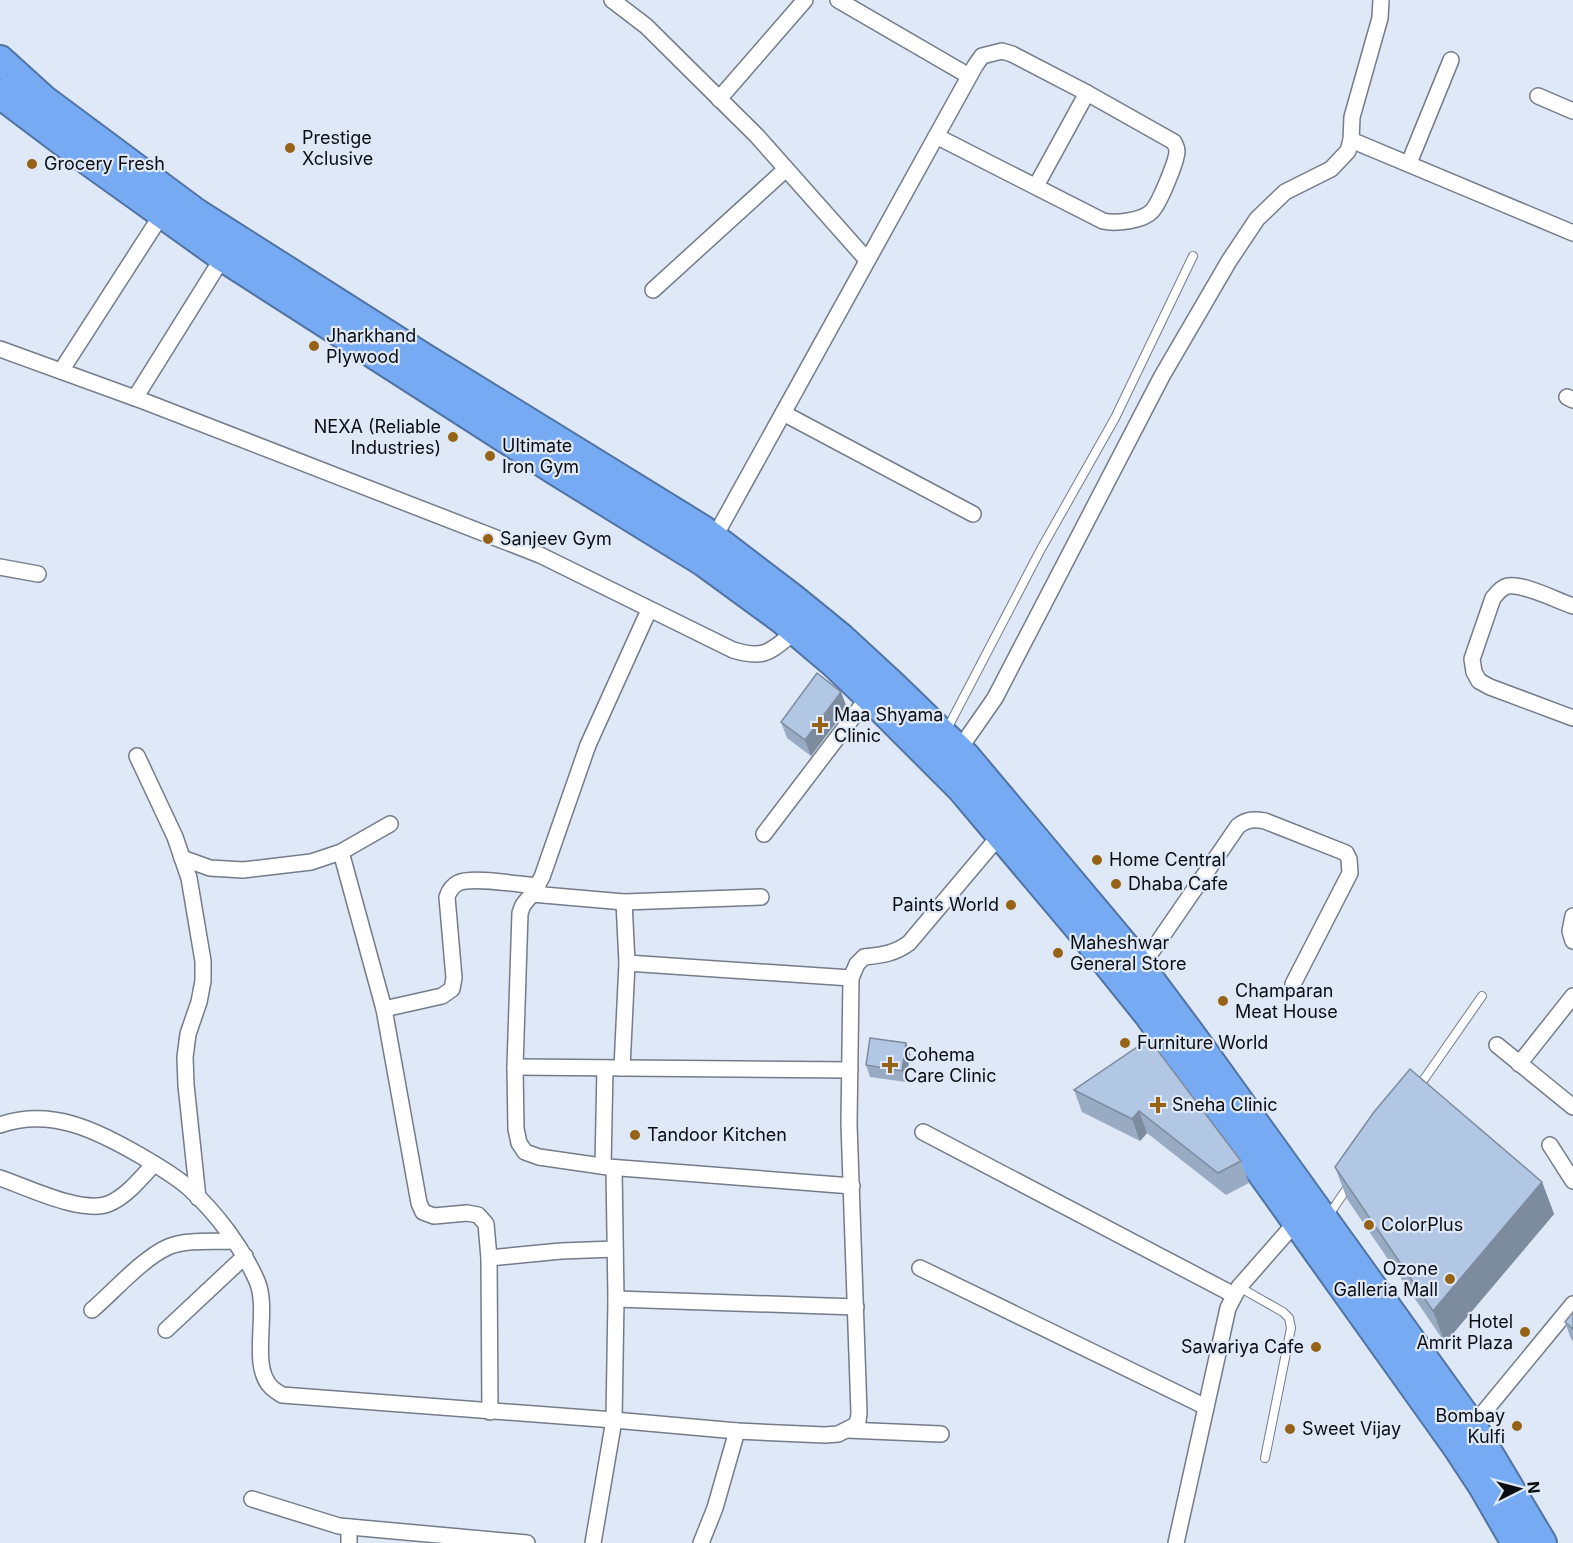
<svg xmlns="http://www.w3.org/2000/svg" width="1573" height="1543" font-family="Inter,sans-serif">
<rect width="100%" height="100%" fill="#dfe8f6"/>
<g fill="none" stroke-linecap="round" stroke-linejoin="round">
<defs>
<g id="lane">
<path d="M946 731 1041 549 1115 418 1193 256"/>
<path d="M1418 1088 1482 996"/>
<path d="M1328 1216 1350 1184"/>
<path d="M1239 1287 1283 1312 1289 1318 1291 1328 1265 1458"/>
</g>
<g id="street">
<path d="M612 0 646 26 757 136 867 260"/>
<path d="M838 0 969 76"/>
<path d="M1538 96 1573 111"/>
<path d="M719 99 805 0"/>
<path d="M1351 140 1573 233"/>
<path d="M1409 163 1451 60"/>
<path d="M1036 186 1087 93"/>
<path d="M653 290 786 169"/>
<path d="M0 349 146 402 540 555 733 650C766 660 770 651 796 631"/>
<path d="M61 371 162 214"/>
<path d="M1567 397 1573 400"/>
<path d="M135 398 223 257"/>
<path d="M783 413 973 514"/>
<path d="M714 538 975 66 982 56 1002 51 1012 54 1087 93 1174 142C1175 145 1177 147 1177 151 1177 161 1159 204 1152 211 1143 221 1115 224 1103 221L936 136"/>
<path d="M0 567 38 574"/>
<path d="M1573 606C1558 601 1523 583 1508 586 1502 587 1497 593 1493 598L1472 659 1474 672 1479 681 1490 687 1573 718"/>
<path d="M956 754 995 698 1162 376 1229 261 1257 219 1285 192 1331 169 1348 151 1351 140 1352 117 1380 18 1381 0"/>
<path d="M137 756 175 837 189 878 203 961V981L199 1002 188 1034 185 1057 186 1085 198 1198"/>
<path d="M764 834 869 696"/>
<path d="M341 852 384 1009 419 1203 423 1212 434 1216 467 1213 478 1215 486 1224 489 1258 490 1412"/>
<path d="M182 858 210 868 243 870 311 862 341 852 390 824"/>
<path d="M532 894 542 877 588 745 649 610"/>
<path d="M761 897 624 902 532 894 523 905 520 913 515 1067 516 1129 519 1143 525 1152 539 1157 608 1167 852 1186"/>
<path d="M1573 916 1570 931 1573 941"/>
<path d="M627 963 851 978"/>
<path d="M1141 967 1238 826C1247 819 1254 819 1265 821L1346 853 1349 859 1350 873 1293 984"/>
<path d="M384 1009 442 996 452 989 454 978 447 897C449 891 452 886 458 883 472 876 521 885 538 886"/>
<path d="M1497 1045 1573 1107"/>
<path d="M1519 1064 1573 996"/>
<path d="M515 1067 850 1070"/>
<path d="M622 1068 627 963 624 902"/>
<path d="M0 1125C51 1107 98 1131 141 1156 158 1166 176 1176 190 1189 217 1214 242 1247 257 1281 270 1311 249 1365 271 1387 274 1390 279 1393 282 1395L614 1420 737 1431 825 1435 838 1434 854 1426 858 1421 859 1413 849 1124 851 978 857 964 864 957C882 955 894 954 909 943L1000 835"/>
<path d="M923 1132 1234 1295"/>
<path d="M1550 1145 1573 1181"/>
<path d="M603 1166 605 1068"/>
<path d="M0 1178C27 1187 81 1214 108 1204 126 1197 141 1178 154 1164"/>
<path d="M489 1258 561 1251 615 1249"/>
<path d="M920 1268 1206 1407"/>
<path d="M616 1299 856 1307"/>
<path d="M92 1310C113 1292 143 1258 168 1247 187 1239 213 1242 233 1241"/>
<path d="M166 1330 245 1256"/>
<path d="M1470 1429 1573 1304"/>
<path d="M847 1430 941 1434"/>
<path d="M252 1499 339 1526 527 1543"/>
<path d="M349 1543V1527"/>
<path d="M593 1543 614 1420 616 1299 614 1168"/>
<path d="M701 1543 715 1508 737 1431"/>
<path d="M1176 1543 1228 1308 1239 1287 1297 1221"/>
</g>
<g id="highway">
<path d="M0 60 44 100 196 213 424 358 703 530 792 598 841 638 892 685 966 757 1127 949 1194 1039 1472 1426 1542 1543"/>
<path d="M0 94 89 161 223 257 555 470 704 562 782 619 834 663 878 705 961 788 1079 928 1149 1015 1456 1445 1483 1486 1516 1543"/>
</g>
</defs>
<use href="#lane" stroke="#737c88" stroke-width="10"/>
<use href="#street" stroke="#737c88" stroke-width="18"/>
<use href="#highway" stroke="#5073a4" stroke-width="32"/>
<use href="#lane" stroke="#fff" stroke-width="8"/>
<use href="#street" stroke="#fff" stroke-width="15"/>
<use href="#highway" stroke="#76aaf2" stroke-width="28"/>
</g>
<g fill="#99abc3">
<path d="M847 708 811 756 787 738 781 722Z"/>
<path d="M1149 1039 1241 1161 1249 1183 1226 1195 1147 1133 1140 1141 1082 1112 1074 1090Z"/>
<path d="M906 1043 910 1054 906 1082 870 1077 866 1065Z"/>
<path d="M1335 1167 1542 1182 1554 1214 1445 1343 1347 1199Z"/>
<path d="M1573 1312V1341L1571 1339 1565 1322Z"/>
</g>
<g fill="#7d8b9f">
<path d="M841 692 847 708 811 756 805 740Z"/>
<path d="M906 1043 910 1054 906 1082 902 1071Z"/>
<path d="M1139 1111 1147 1133 1140 1141 1132 1119Z"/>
<path d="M1542 1182 1554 1214 1445 1343 1433 1311Z"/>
</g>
<g fill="#b2c7e3" stroke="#7d8b9f" stroke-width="1.5">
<path d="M817 673 841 692 805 740 781 722Z"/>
<path d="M870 1038 906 1043 902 1071 866 1065Z"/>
<path d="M1149 1039 1241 1161 1218 1173 1139 1111 1132 1119 1074 1090Z"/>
<path d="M1410 1069 1542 1182 1433 1311 1335 1167 1374 1112Z"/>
<path d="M1573 1312V1329L1565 1322Z"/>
</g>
<g fill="#966316" stroke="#dfe8f6" stroke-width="2">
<circle cx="290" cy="148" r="6"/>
<circle cx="32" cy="164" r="6"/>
<circle cx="314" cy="346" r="6"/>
<circle cx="453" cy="437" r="6"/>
<circle cx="490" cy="456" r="6"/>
<circle cx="488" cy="539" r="6"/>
<path d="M817 716h6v6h6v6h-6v6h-6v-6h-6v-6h6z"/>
<circle cx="1097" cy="860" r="6"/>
<circle cx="1116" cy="884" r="6"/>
<circle cx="1011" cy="905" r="6"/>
<circle cx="1058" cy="953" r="6"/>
<circle cx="1223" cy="1001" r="6"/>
<circle cx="1125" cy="1043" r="6"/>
<path d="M887 1056h6v6h6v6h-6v6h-6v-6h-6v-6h6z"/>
<path d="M1155 1096h6v6h6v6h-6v6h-6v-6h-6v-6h6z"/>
<circle cx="635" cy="1135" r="6"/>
<circle cx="1369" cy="1225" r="6"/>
<circle cx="1450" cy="1279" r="6"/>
<circle cx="1525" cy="1332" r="6"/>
<circle cx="1316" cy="1347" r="6"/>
<circle cx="1517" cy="1426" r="6"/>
<circle cx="1290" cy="1429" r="6"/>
</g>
<g text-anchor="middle" stroke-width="4.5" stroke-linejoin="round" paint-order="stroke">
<g font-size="18" fill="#0a0d12" stroke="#dfe8f6" text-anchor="start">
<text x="302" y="144">Prestige<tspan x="302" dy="21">Xclusive</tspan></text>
<text x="44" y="170">Grocery Fresh</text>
<text x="326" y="342">Jharkhand<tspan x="326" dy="21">Plywood</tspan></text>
<text x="441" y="433" text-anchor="end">NEXA (Reliable<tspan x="441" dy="21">Industries)</tspan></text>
<text x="502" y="452">Ultimate<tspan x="502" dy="21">Iron Gym</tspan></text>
<text x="500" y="545">Sanjeev Gym</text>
<text x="834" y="721">Maa Shyama<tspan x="834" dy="21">Clinic</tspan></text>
<text x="1109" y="866">Home Central</text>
<text x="1128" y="890">Dhaba Cafe</text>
<text x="999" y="911" text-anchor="end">Paints World</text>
<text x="1070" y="949">Maheshwar<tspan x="1070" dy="21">General Store</tspan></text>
<text x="1235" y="997">Champaran<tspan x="1235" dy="21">Meat House</tspan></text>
<text x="1137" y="1049">Furniture World</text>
<text x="904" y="1061">Cohema<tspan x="904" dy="21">Care Clinic</tspan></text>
<text x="1172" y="1111">Sneha Clinic</text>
<text x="647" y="1141">Tandoor Kitchen</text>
<text x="1381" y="1231">ColorPlus</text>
<text x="1438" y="1275" text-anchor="end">Ozone<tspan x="1438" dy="21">Galleria Mall</tspan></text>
<text x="1513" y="1328" text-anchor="end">Hotel<tspan x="1513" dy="21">Amrit Plaza</tspan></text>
<text x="1304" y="1353" text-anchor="end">Sawariya Cafe</text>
<text x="1505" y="1422" text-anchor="end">Bombay<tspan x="1505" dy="21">Kulfi</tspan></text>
<text x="1302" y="1435">Sweet Vijay</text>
</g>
</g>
<g transform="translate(1519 1489) rotate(84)" stroke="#dfe8f6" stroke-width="4.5" paint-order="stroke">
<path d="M0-4.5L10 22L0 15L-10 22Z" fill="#0a0d12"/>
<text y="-9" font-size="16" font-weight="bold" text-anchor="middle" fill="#0a0d12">N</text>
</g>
</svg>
